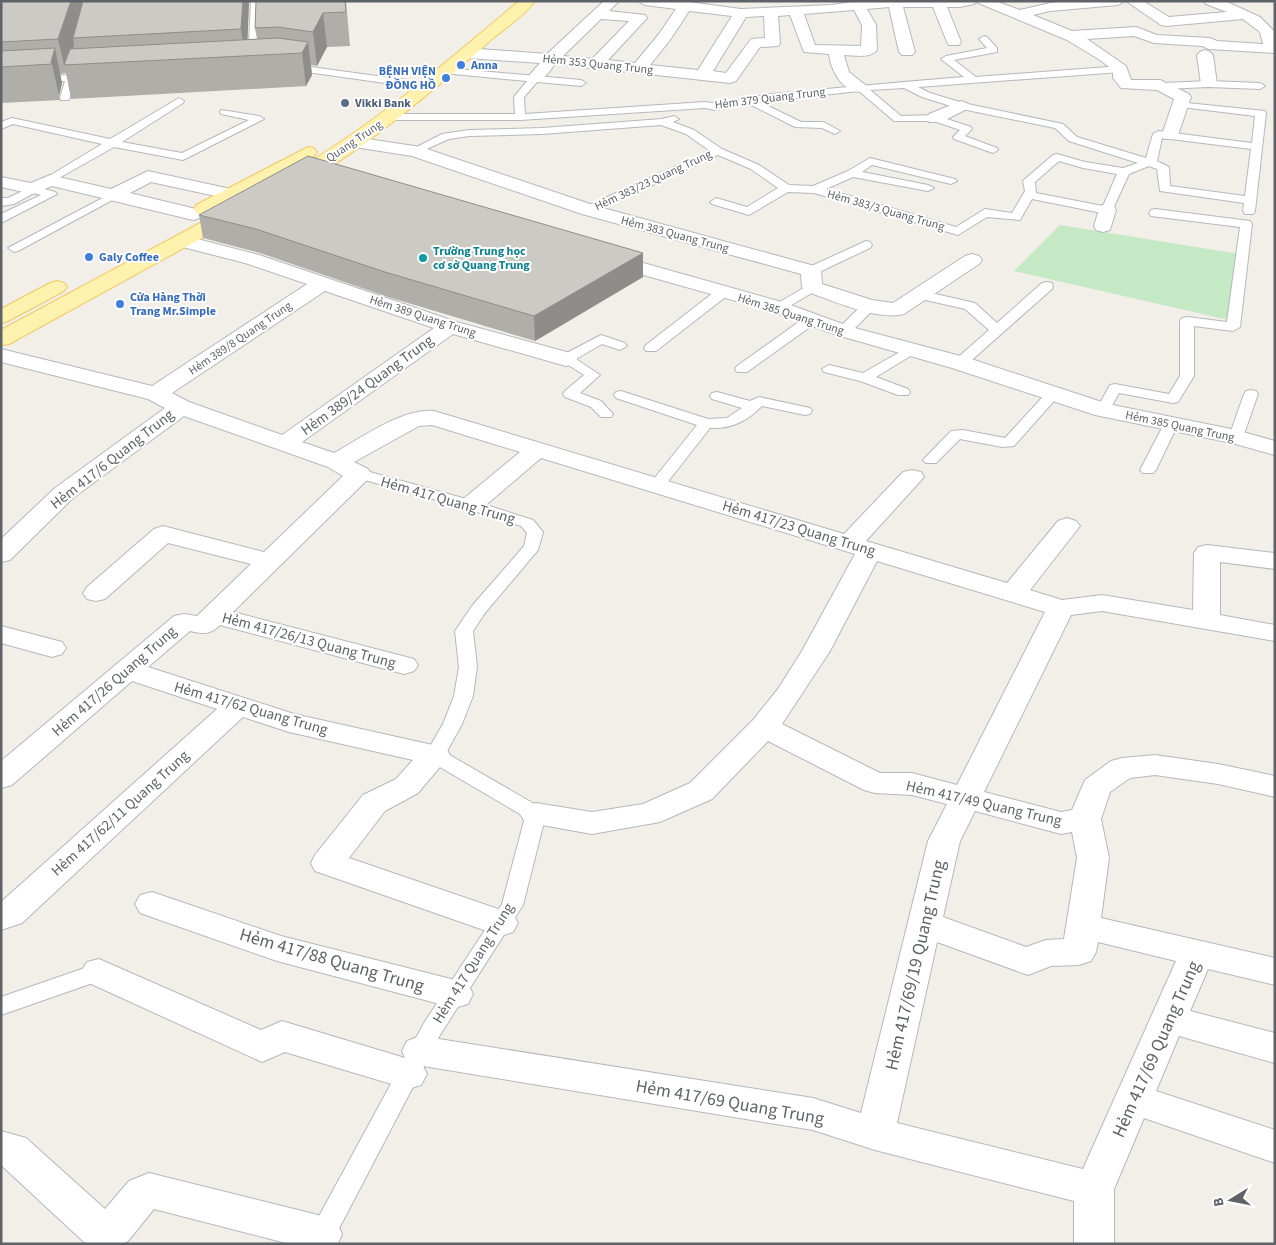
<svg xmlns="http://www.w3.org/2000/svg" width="1276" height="1245" font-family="'Source Sans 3',sans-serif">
<rect width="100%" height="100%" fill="#f1efe8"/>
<path fill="#c5e8c5" d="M1060 225 1239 254 1229 320 1014 271Z"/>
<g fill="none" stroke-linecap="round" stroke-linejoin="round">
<defs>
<g id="lane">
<path d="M251 1H259L258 63 253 66 248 63Z"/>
<path d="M984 36 987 37 997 48V52L954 60 976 77 1121 66 1126 69 1121 72 918 87 930 93 963 103 1063 124 1077 137 1146 158 1153 134 1158 131 1252 143 1255 116 1181 107 1176 104 1177 102 1265 111 1266 113 1255 211 1253 214H1245L1243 211 1244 203 1160 191 1157 169 1149 166 1129 174 1111 213 1107 214 1032 199 1020 220 987 217 958 235 814 193 788 192 749 215 712 204 710 202 716 198 747 207 778 188 751 169 718 155 589 214 585 213 583 210 585 207 710 151 686 134 661 125 542 134 469 136 449 139 415 154 409 151 442 134 469 130 542 128 662 119 674 116 679 119 673 122 694 130 722 149 759 165 789 185 813 186 848 171 870 158 955 179 957 181 951 184 872 165 862 172 928 185 934 188 928 191 853 177 826 189 956 227 985 209 1012 213 1025 191 1023 181 1025 179 1053 155 1057 154 1085 162 1123 168 1138 163 1069 141 1055 128 957 108 922 97 904 88 870 90 901 116 935 115 971 127 972 129 965 136 997 148 998 150 993 153 954 139 953 137 960 130 934 121H894L859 91 760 102 801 122H824L840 131 835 134 822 128 795 127 747 103 715 110 705 108 520 120H389L384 117 389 114H515L514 97 527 81 443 73 442 71 447 68 581 80 586 83 581 86 537 82 524 97 525 114 705 102C723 106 753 96 773 94 837 88 900 82 964 77L941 59 946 56 987 48 979 39ZM1162 138 1251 149 1245 196 1170 186 1169 167 1157 161ZM1059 161 1083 168 1117 174 1103 206 1036 193 1035 182Z"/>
<path d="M74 64 79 67 77 75 91 74 96 77 91 80 75 81 69 100H61L60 98 65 81 1 85V79L67 75 69 67Z"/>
<path d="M289 64 406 80 411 83 406 86 286 69 284 67Z"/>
<path d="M1209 81 1260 83 1265 86 1260 89 1209 87 1164 89 1159 86 1164 83Z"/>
<path d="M179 98 184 101 183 103 122 142 182 153 249 120 221 114 220 112 221 110 259 116 264 119 183 160 114 147 50 183 46 182 44 180 46 178 102 144 13 124 1 129V122L12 118 110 139Z"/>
<path d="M33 186 55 192 57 194 1 223V214L41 195 34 193 14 204 1 206V198H8Z"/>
<path d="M112 193 118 196 116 198 18 251 14 252 8 248Z"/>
<path d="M1155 209 1250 221 1252 224 1240 327 1233 331 1194 326V376L1178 402 1173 403 1119 393 1108 413H1098L1096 410 1110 385 1115 384 1169 394 1180 376V321L1182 318 1187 317 1227 322 1240 227 1151 216 1149 213 1151 210Z"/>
<path d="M866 241 870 242 872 245 870 248 815 274H807L805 271 807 268Z"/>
<path d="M1047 282 1052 283 1053 286 1052 289 965 366 960 367 953 363 955 360 989 330 965 309 917 298 916 295 922 291 975 303 997 323 1042 283Z"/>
<path d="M812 283 818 287 817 290 783 310 778 311 771 307Z"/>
<path d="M723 288 729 292 728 295 656 351H646L644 348 646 345 718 289Z"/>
<path d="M869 302 874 303 876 306 874 309 849 334H839L837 331 839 328 864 303Z"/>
<path d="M812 315 819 319 817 322 747 372H737L735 369 737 366 807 316Z"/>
<path d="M601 335 625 343 627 346 620 350 602 344 576 359 600 375 580 393 601 401 613 414 611 417H601L591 407 565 397 563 394 565 391 584 375 559 359 561 356Z"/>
<path d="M912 345 917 346 919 349 917 352 876 377 908 389 910 392 908 395H898L860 381 824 372 822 369 829 365 863 373Z"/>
<path d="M1054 389 1059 390 1061 393 1014 446 1002 447 960 439 936 463H926L923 460 951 431 963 430 1005 438 1049 390Z"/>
<path d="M1251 390 1256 391 1258 394 1243 437 1241 440H1231L1229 437 1244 394 1246 391Z"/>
<path d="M621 391 708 419 727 418 742 408 712 399 710 396 712 393 717 392 750 401 759 397 810 408 812 411 810 414 805 415 762 406C747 421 732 429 710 428L663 488H651L649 485 697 425 616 398 614 395 616 392Z"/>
<path d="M1171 420 1176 421 1178 424 1156 470 1153 473H1143L1140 470 1164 424 1166 421Z"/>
<path d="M359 469 477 502 533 520 543 532 538 550 485 613 473 631 477 667 473 696 462 724 446 753 543 809 546 814 523 905 440 1035 331 1244H309L307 1239 311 1231 424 1023 502 904 525 817 428 760 425 755 443 724 454 696 459 667 455 631 472 606 524 546 527 533 521 526 465 508 354 477 351 474 354 471Z"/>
<path d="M99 963 107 966 110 972 107 978 1 1015V997Z"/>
</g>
<g id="street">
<path d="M604 1H619L609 11 645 15 647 18 608 60 635 63 659 34 676 9 645 5 638 1H681L741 9 832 5 858 1H995L1020 10 1050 3 1067 1H1125L1118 5 1050 11 1033 15 1072 31 1136 27 1157 35 1210 38 1217 41 1263 44 1260 32 1243 19 1166 26 1161 25 1126 1H1143L1169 17 1227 12 1206 4 1204 1H1225L1260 17 1275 32V53L1209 49 1202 46 1154 43 1134 36 1087 39 1126 66 1131 80H1160L1189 94 1191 97 1178 135 1176 139H1164L1162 135 1174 99 1157 90 1121 88 1113 78V70L1100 60 1067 40 976 2 974 4 960 7H947L961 42 959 45H949L947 42 933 7H903L915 52 912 55H902L899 52 889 7 867 9 876 25 877 50C870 59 854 55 844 55L849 72 869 88 867 91C845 97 831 72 829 54L804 52 790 15 778 16 780 43 778 46 760 47 736 81 730 83 555 64C548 73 542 85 529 81L527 78 540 63 466 58 461 56 458 53 461 50 466 48 547 54ZM854 10 862 25 861 46 815 45 804 14ZM689 11 732 16 698 70 650 65 670 40ZM764 16 765 38 751 39 726 73 713 71 746 17ZM601 19 629 21 592 59 563 56Z"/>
<path d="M1205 50 1210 52 1213 55 1217 84 1215 87H1203L1201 84 1197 55 1200 52Z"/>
<path d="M961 101 967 103 969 106 967 109 941 122H929L927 118 929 114Z"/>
<path d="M354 137 421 147 596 206 818 267 821 271 822 284 872 300 893 303 965 256 972 254 979 256 982 260 979 264 904 314C876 321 832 300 805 291L802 287 801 274 582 214 412 156 348 146 345 142 348 138Z"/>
<path d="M148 171 240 191 243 195 240 199 234 200 151 182 130 193 200 210 202 214 200 218 193 220 52 186 33 194 1 187V177L31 183 50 175 111 189Z"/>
<path d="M1107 204 1114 206 1116 210 1110 230 1103 232 1096 230 1094 226 1100 206Z"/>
<path d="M182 235 259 255 457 322 574 354 577 359 574 364 566 366 453 334 302 442 334 453C362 438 402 408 434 411L844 534 903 472 912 470 921 472 924 477 866 541 1007 583 1058 521 1067 518 1076 521 1080 526 1030 590 1062 600 1102 595 1193 610 1194 553 1198 547 1207 545 1275 553V569L1220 562V615L1275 625V641L1102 611 1071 615 984 792 1061 812 1072 810 1085 780 1111 761 1122 758 1155 755 1218 764 1275 776V797L1218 784 1155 775 1130 778 1110 792 1101 819 1109 858 1101 918 1275 958V985L1208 969 1190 1011 1275 1033V1063L1179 1036 1156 1091 1275 1130V1163L1144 1118 1114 1189V1244H1074V1201L875 1150 813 1130 423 1066 427 1074 421 1085 408 1089 285 1052 262 1062 87 982 81 972 87 962 99 959 261 1030 282 1021 405 1058 402 1051 407 1041 420 1036 813 1098 861 1113 928 841 947 804 912 795 875 793 864 790 768 741 712 799 660 822 592 834 525 822 520 814 525 806 536 803 592 812 643 804 690 783 753 720 778 689 802 651 855 554 541 458 480 510 471 512 462 510 459 505 462 500 520 452 432 425 419 426 354 462 368 469 371 474 368 479 233 612 414 659 418 665 414 671 404 674 220 625C210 635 203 634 190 631L148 667 294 714 446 748 450 755 418 793 385 811 349 858 513 914 518 923 513 932 501 936 315 871 311 863 315 855 363 795 396 779 413 760 289 732 243 717 22 923 1 930V902L217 709 132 681 12 785 1 788V761L174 616 184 614 197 616 251 564 168 543 105 599 96 601 87 599 83 593 87 587 154 529 163 526 264 552 343 476 328 467 184 416 73 498 10 560 1 562V539L55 488 165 408 148 399 1 362V349L152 386 307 284 245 263 175 245 172 241 175 237ZM325 291 434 328 282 435 189 402 172 393ZM877 561 1045 612 957 785 912 773H880L782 724 830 651ZM975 811 1061 834 1072 832 1077 858 1064 939 1046 940 1026 947 943 917 960 841ZM937 942 1028 975 1051 966 1079 965 1091 961 1096 952 1098 942 1176 961 1083 1169 897 1123Z"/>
<path d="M608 253 785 303 851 327 968 358 1108 404 1236 430 1275 441V455L1232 443 1095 415 952 368 837 335 771 311 601 263 598 259 601 255Z"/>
<path d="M1 626 62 642 66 648 62 654 52 657 1 643Z"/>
<path d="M152 892 281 936 455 980 468 984 473 994 468 1004 455 1008 277 961 140 913 135 904 140 895Z"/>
<path d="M1 1131 26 1138 105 1209 129 1181 149 1173 322 1216 336 1221 342 1234 338 1244H290L154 1209 128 1241 122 1244H89L84 1242 1 1165Z"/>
</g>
<g id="primary">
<path d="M519 1H535C524 16 506 28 492 39 463 65 319 191 288 183L285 179 288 175C373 126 444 64 519 1Z"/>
<path d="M308 147 314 148 317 152 314 156 264 185 210 213 203 215 196 213 194 209 196 205Z"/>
<path d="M235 206 242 208 244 212 242 216 9 344 1 345V330L228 208Z"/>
<path d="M57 281 64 283 67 287 64 291 8 321 1 323V309L50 283Z"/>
</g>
</defs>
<use href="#lane" stroke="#b5b8bc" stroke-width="2"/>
<use href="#street" stroke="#b5b8bc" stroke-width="2"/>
<use href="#primary" stroke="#f2c960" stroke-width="2"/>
<use href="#lane" fill="#fff" fill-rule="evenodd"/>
<use href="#street" fill="#fff" fill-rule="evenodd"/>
<use href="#primary" fill="#fff2af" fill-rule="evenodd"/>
</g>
<g fill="#afaea9">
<path d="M1 1H249L247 39H257L255 28 346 1 350 46 327 47 317 66 311 65 312 75 306 86 71 99 66 73 60 74 62 83 59 96 60 100 1 103Z"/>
<path d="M199 215 643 253V277L535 341 388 297 260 253 203 238Z"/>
</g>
<g fill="#8f8d8a">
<path d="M71 1H87L73 38 74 45 68 65H64L66 73 58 39Z"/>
<path d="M243 1H249L247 56H245L241 29Z"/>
<path d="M323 13 327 47 317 66 313 32Z"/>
<path d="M308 42 312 75 306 86 302 53Z"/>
<path d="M55 48 62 83 59 96 52 64 51 62Z"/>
<path d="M643 253V277L535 341 534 316Z"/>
</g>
<g fill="#cccac5" stroke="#8f8d8a">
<path d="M1 1H71L58 39 1 42Z"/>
<path d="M83 1H243L241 29 73 38Z"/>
<path d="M256 1H345L346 12 323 13 313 32 278 27 255 28Z"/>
<path d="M278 38 308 42 302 53 64 65 70 49Z"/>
<path d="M55 48 51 62 52 64 1 67V51Z"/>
<path d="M308 156 643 253 534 316 385 272 256 229 199 215Z"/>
</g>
<g fill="#3f7fe0" stroke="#fff" stroke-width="2">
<circle cx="461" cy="65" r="5"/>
<circle cx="446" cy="78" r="5"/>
<circle cx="89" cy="257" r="5"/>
<circle cx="120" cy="304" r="5"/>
</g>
<circle fill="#5c6f8a" stroke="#fff" stroke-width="2" cx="345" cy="103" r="5"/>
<circle fill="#0f9aa8" stroke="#fff" stroke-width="2" cx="423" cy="258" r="5"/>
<g text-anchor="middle" stroke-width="4" stroke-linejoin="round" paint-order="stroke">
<g font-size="12" fill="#5f6368" stroke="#fff">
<text transform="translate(598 64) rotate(6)" y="4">Hẻm 353 Quang Trung</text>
<text transform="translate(770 98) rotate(-7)" y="4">Hẻm 379 Quang Trung</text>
<text transform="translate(354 141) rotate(-34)" y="4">Quang Trung</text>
<text transform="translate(653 180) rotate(-25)" y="4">Hẻm 383/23 Quang Trung</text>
<text transform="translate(886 210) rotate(16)" y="4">Hẻm 383/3 Quang Trung</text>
<text transform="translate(675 234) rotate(15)" y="4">Hẻm 383 Quang Trung</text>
<text transform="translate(791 314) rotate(18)" y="4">Hẻm 385 Quang Trung</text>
<text transform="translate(423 316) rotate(18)" y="4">Hẻm 389 Quang Trung</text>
<text transform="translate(240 338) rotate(-34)" y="4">Hẻm 389/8 Quang Trung</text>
<text transform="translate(1180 426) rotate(12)" y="4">Hẻm 385 Quang Trung</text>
</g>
<g font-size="12" font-weight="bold" fill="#366cbe" stroke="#fff" text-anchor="start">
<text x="471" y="69">Anna</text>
<text x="436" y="75" text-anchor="end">BỆNH VIỆN<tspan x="436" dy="14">ĐỒNG HỒ</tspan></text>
<text x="99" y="261">Galy Coffee</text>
<text x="130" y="301">Cửa Hàng Thời<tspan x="130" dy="14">Trang Mr.Simple</tspan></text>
</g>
<g font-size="12" font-weight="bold" fill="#4e5e75" stroke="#fff" text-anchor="start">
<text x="355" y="107">Vikki Bank</text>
</g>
<g font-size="12" font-weight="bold" fill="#0d838f" stroke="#fff" text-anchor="start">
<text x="433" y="255">Trường Trung học<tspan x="433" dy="14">cơ sở Quang Trung</tspan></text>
</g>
<g font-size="15" fill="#5f6368" stroke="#fff">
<text transform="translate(367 385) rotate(-36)" y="5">Hẻm 389/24 Quang Trung</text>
<text transform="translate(112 459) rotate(-38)" y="5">Hẻm 417/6 Quang Trung</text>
<text transform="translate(448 500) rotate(16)" y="5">Hẻm 417 Quang Trung</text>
<text transform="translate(799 528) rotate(17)" y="5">Hẻm 417/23 Quang Trung</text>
<text transform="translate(309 640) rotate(15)" y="5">Hẻm 417/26/13 Quang Trung</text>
<text transform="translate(114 681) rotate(-41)" y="5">Hẻm 417/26 Quang Trung</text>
<text transform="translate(251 708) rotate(16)" y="5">Hẻm 417/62 Quang Trung</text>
<text transform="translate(984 803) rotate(13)" y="5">Hẻm 417/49 Quang Trung</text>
<text transform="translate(120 813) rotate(-42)" y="5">Hẻm 417/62/11 Quang Trung</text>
<text transform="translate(473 963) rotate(-58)" y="5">Hẻm 417 Quang Trung</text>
</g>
<g font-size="18" fill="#5f6368" stroke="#fff">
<text transform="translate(332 960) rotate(16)" y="6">Hẻm 417/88 Quang Trung</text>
<text transform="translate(915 965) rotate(-77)" y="6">Hẻm 417/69/19 Quang Trung</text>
<text transform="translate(1156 1049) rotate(-66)" y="6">Hẻm 417/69 Quang Trung</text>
<text transform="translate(730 1102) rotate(10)" y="6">Hẻm 417/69 Quang Trung</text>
</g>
</g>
<rect width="1276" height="1245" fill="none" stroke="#5f6368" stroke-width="5"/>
<g transform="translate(1231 1200) rotate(260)" stroke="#ffffff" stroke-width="4" paint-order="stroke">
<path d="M0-4L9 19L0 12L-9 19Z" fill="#5f6368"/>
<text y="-8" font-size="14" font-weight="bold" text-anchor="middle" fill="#5f6368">B</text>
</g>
</svg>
